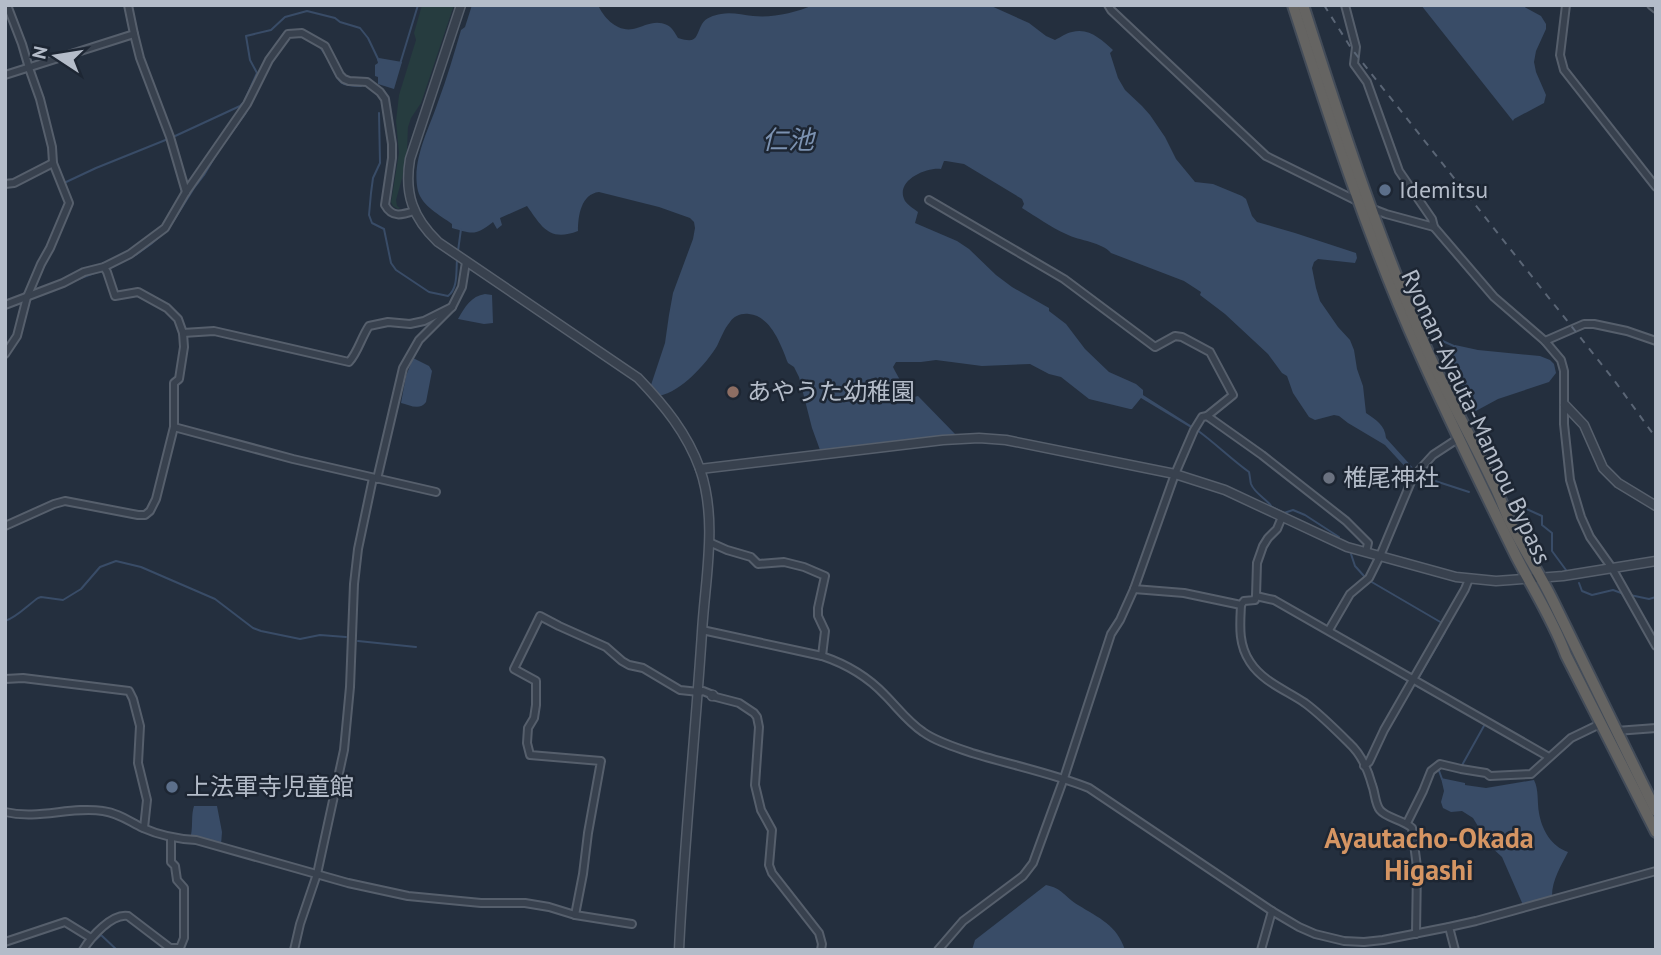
<svg xmlns="http://www.w3.org/2000/svg" width="1661" height="955" font-family="'PT Sans','Noto Sans JP',sans-serif">
<rect width="100%" height="100%" fill="#242f3e"/>
<path fill="#263c3f" d="M422 5H454L421 103 411 118 408 127 407 151 403 175 396 200 397 206 400 208 398 209 393 206 391 202 399 153 396 121 399 95 416 40 414 33Z"/>
<g fill="#394c67">
<path d="M472 5H598C604 18 617 32 633 29 645 26 655 19 667 25 672 27 675 33 678 38 698 44 695 37 702 24 705 18 714 15 721 14 732 12 742 15 753 16 773 18 795 13 813 5H989L1029 23 1046 36 1055 40C1061 37 1066 33 1072 32 1089 27 1102 40 1113 50L1110 53 1118 78 1125 90 1142 106 1150 115 1165 137 1176 159 1195 182 1213 184 1242 196 1246 199 1252 216 1257 222 1295 233 1356 253 1357 258 1355 263 1318 259 1314 262 1312 268 1316 288 1320 301 1338 327 1350 340 1354 350 1357 369 1363 386 1366 413C1376 420 1385 425 1386 438L1414 469 1412 472 1408 470 1385 445 1348 423 1339 416 1334 415 1315 420 1309 417 1293 393 1287 376 1282 373 1268 354 1225 314 1200 295 1201 292 1184 281 1111 253C1102 242 1080 241 1066 234 1050 227 1037 217 1022 208L1024 204 1022 199 964 164 946 161H944L941 169C926 167 894 181 905 201 908 205 914 209 918 212L915 223 957 241 969 249 996 275 1012 287 1049 308V311L1066 324 1085 349 1109 372 1136 384 1143 390V395L1192 426 1191 428 1141 398 1132 409H1130L1089 399 1061 377 1049 374 1030 364 982 366 936 360 921 362H896L893 367 895 371 910 398 918 396 956 435 820 450 812 428 799 377 794 367 788 363C781 345 771 316 749 314 741 313 734 316 730 322 724 329 721 338 717 346 705 365 682 391 659 396L651 385 665 343 669 315 673 293 693 239 695 228 694 222 690 218 659 207 599 192C581 194 578 216 578 231 549 242 542 227 527 206L500 218 502 225 497 229 493 222C475 236 473 234 452 228V224C440 215 422 206 418 191 411 161 429 129 438 102 447 78 454 54 461 30L465 27Z"/>
<path d="M1421 5H1521L1541 16 1546 24V29L1536 51 1534 62 1536 72 1546 95 1544 103 1514 119 1513 121Z"/>
<path d="M379 58 402 62 394 89 378 84V77L375 76V65L378 63 377 59Z"/>
<path d="M485 294 492 295 493 323 484 324 458 319C465 307 471 296 485 294Z"/>
<path d="M1455 345 1478 350 1540 356 1550 360 1554 364 1556 373 1549 382 1498 399 1474 412 1455 371 1452 357Z"/>
<path d="M413 358 429 366 432 371 426 402C420 411 409 405 401 403L406 376Z"/>
<path d="M1441 778 1465 783V785L1486 788 1534 780C1539 790 1537 802 1539 813 1542 830 1551 846 1568 852 1561 866 1552 880 1552 896L1523 905 1502 857 1490 846 1473 818 1462 811 1451 812 1443 808 1441 802 1444 791Z"/>
<path d="M194 806H217L222 832 221 845 191 835C193 825 191 815 194 806Z"/>
<path d="M1046 885C1062 888 1065 897 1078 905 1099 918 1117 925 1125 950H972L975 940Z"/>
</g>
<g fill="none" stroke-linecap="round" stroke-linejoin="round">
<g stroke="#394c67" stroke-width="2">
<path d="M320 47 329 60"/>
<path d="M400 64 418 5"/>
<path d="M331 65C339 83 340 86 361 86"/>
<path d="M379 113 380 163 373 178 371 193 369 215 372 223 384 229 391 263 396 270 429 292 448 296C458 289 456 272 457 260"/>
<path d="M173 137 240 106 244 102 257 73 250 60 246 36 271 30 285 17 307 11 335 18 340 22 360 28 368 38 379 61"/>
<path d="M20 183 31 178"/>
<path d="M64 183 96 168 168 139"/>
<path d="M458 251 461 229"/>
<path d="M109 268 137 254 151 244 169 228 194 188 204 175 217 153 245 114 260 85"/>
<path d="M76 280 97 272"/>
<path d="M1420 305 1436 338 1456 347"/>
<path d="M1197 430C1215 443 1231 459 1249 472 1250 476 1250 480 1251 484 1255 494 1267 499 1272 507L1284 513 1293 510 1305 515 1339 537"/>
<path d="M1412 469 1423 477 1469 492"/>
<path d="M1520 506 1542 516V525L1552 533V551L1566 570"/>
<path d="M1351 554 1355 566 1364 576"/>
<path d="M1370 581 1442 623"/>
<path d="M1579 583 1582 591 1592 595 1613 590 1624 594"/>
<path d="M1630 595 1649 599 1656 597"/>
<path d="M5 621C16 618 28 605 38 598L41 597 63 600 81 589 100 567 116 561 141 567 215 599 253 628 261 631 300 639 320 635 346 637"/>
<path d="M358 641 416 647"/>
<path d="M1419 677 1445 632"/>
<path d="M1415 685 1485 724 1461 767"/>
<path d="M1438 768 1442 779"/>
<path d="M92 943 101 935 117 950"/>
</g>
<defs>
<g id="minor">
<path d="M1108 5 1111 10 1266 156 1357 201"/>
<path d="M1345 5 1356 47 1354 64 1367 82 1399 171 1432 219 1434 227 1494 297 1545 341 1561 360 1564 371V424L1570 480 1581 517 1590 537 1612 568 1656 646"/>
<path d="M1566 5 1560 55 1564 70 1656 187"/>
<path d="M1651 5 1656 9"/>
<path d="M134 34 140 58 170 137 186 192"/>
<path d="M5 75 134 34 128 5"/>
<path d="M5 184 14 183 53 163"/>
<path d="M929 200 1064 279 1155 347 1175 336 1182 337 1210 352 1233 395 1207 416 1202 417 1194 430 1175 474 1134 589 1120 620 1111 634 1064 778 1033 863 1023 876 963 921 938 950"/>
<path d="M1373 209 1386 214 1434 227"/>
<path d="M5 305 63 283 84 272 104 267 130 254 165 228 186 192 247 104 269 60 288 34 302 33 325 46 340 75 344 79 349 81 367 82 380 92 385 99 392 144V158L385 205C392 218 402 215 414 211"/>
<path d="M183 333 214 331 349 362C358 352 361 338 369 326L388 322 410 324 424 321 452 307"/>
<path d="M1545 341 1584 324H1594L1627 331 1656 341"/>
<path d="M5 354 17 336 27 297 41 264 50 248 69 203 53 163 52 147 40 99 29 68 22 44 7 5"/>
<path d="M1207 416 1262 455 1346 521 1368 543 1366 552"/>
<path d="M174 427 293 459 436 492"/>
<path d="M377 479 403 368 419 340 452 307 462 287 466 262"/>
<path d="M5 526 54 504 65 501 138 515H145L150 511 156 499 174 427V383L179 379 184 347 183 333 178 319 167 308 138 292 115 296 107 272 104 267"/>
<path d="M709 542 727 550 751 557 758 564 784 562 804 567 825 576 818 608V616L825 631 822 656"/>
<path d="M1134 589 1184 593 1241 605 1244 601 1255 600 1256 596 1274 600 1549 757"/>
<path d="M1256 596 1257 563 1263 546 1268 538 1277 529 1282 517"/>
<path d="M1241 605C1240 625 1238 644 1250 662 1263 682 1286 690 1305 703 1320 714 1335 729 1349 743 1360 753 1368 770 1372 785 1375 792 1375 804 1380 810 1386 818 1404 820 1412 828L1417 867 1416 934"/>
<path d="M702 630 822 656C846 664 867 676 885 695 897 707 908 722 923 732 937 742 955 747 972 753 1011 765 1052 773 1089 788L1272 911 1299 927 1315 934 1344 941 1364 942 1383 940 1449 927 1476 921 1656 871"/>
<path d="M1329 630 1350 594 1369 578 1380 556 1413 477 1433 455 1459 438"/>
<path d="M5 679 23 678 129 691 133 699 140 726 138 763 147 800 144 828"/>
<path d="M712 696 739 703 754 713 757 717 759 727 755 785 761 810 772 830 769 865 772 873 819 933 822 944 821 950"/>
<path d="M1616 731 1656 728"/>
<path d="M1364 766 1369 762 1384 730 1465 589 1469 579"/>
<path d="M5 812C39 820 70 806 103 811 119 813 130 822 143 828 161 836 177 839 196 840L348 883 408 896 481 903H525L549 907 575 915 632 924"/>
<path d="M1407 823 1423 791 1431 771 1440 764 1461 769 1486 773 1490 776 1531 774 1571 738 1602 723"/>
<path d="M575 915 583 874 588 833 601 761 530 755 527 743 528 728 534 718 536 705V681L514 669 540 616 559 626 606 647 622 661 629 665 643 668 680 690 699 692 703 691 713 695"/>
<path d="M1449 927 1455 950"/>
<path d="M5 942 65 922 91 938"/>
<path d="M83 950C91 937 112 913 128 916L170 948H180L184 938V888L177 880 175 866 171 862V838"/>
<path d="M294 950 300 924 317 874 344 750 350 687 354 584 358 549 373 478"/>
<path d="M1261 950 1272 911"/>
</g>
<g id="tertiary">
<path d="M461 5 410 159C404 194 413 218 438 242L638 378C664 405 687 433 700 469 718 521 705 579 702 632 695 738 684 844 679 950"/>
<path d="M1565 405 1584 425 1603 468 1618 483 1656 506"/>
<path d="M700 469 943 440 979 438 1006 440 1175 474 1225 490 1347 547 1456 577 1496 581 1510 580 1563 576 1656 561"/>
<path d="M712 696 713 695"/>
</g>
<g id="trunk">
<path d="M1293 5C1331 123 1369 241 1420 354 1450 422 1483 489 1516 556 1533 589 1553 620 1566 655L1656 832"/>
<path d="M1303 5C1340 121 1378 238 1427 350 1447 395 1472 438 1493 483 1500 496 1504 509 1510 522 1523 549 1540 574 1553 601 1588 671 1621 741 1656 811"/>
</g>
</defs>
<use href="#minor" stroke="#565f6c" stroke-width="10"/>
<use href="#tertiary" stroke="#565f6c" stroke-width="11"/>
<use href="#trunk" stroke="#434c59" stroke-width="14"/>
<use href="#minor" stroke="#38414e" stroke-width="6"/>
<use href="#tertiary" stroke="#38414e" stroke-width="8"/>
<use href="#trunk" stroke="#656462" stroke-width="10"/>
<path stroke="#5a6575" stroke-width="2" stroke-dasharray="7 7" stroke-linecap="butt" d="M1324 5 1351 48 1614 380 1656 438"/>
</g>
<g fill="#5c6f8a" stroke="#1d2633" stroke-width="2.5">
<circle cx="1385" cy="190" r="7"/>
<circle cx="172" cy="787" r="7"/>
</g>
<circle fill="#8d6e63" stroke="#1d2633" stroke-width="2.5" cx="733" cy="392" r="7"/>
<circle fill="#6b7280" stroke="#1d2633" stroke-width="2.5" cx="1329" cy="478" r="7"/>
<g text-anchor="middle" stroke-width="5" stroke-linejoin="round" paint-order="stroke">
<g font-size="24" fill="#b4bcc9" stroke="#1d2633" text-anchor="start">
<text x="1399" y="198">Idemitsu</text>
<text x="747" y="400">あやうた幼稚園</text>
<text x="1343" y="486">椎尾神社</text>
<text x="186" y="795">上法軍寺児童館</text>
</g>
<g font-size="24" fill="#b4bcc9" stroke="#1d2633">
<text transform="translate(1476 417) rotate(65)" y="8">Ryonan-Ayauta-Mannou Bypass</text>
</g>
<g font-size="26" font-style="italic" fill="#7c92b1" stroke="#1d2633">
<text x="788" y="149">仁池</text>
</g>
<g font-size="28" font-weight="bold" fill="#d59563" stroke="#1d2633">
<text x="1429" y="848">Ayautacho-Okada<tspan x="1429" dy="32">Higashi</tspan></text>
</g>
</g>
<rect width="1661" height="955" fill="none" stroke="#b4bcc9" stroke-width="14"/>
<g transform="translate(56 56) rotate(282)" stroke="#1d2633" stroke-width="5" paint-order="stroke">
<path d="M0-5L12 26L0 18L-12 26Z" fill="#b4bcc9"/>
<text y="-10" font-size="19" font-weight="bold" text-anchor="middle" fill="#b4bcc9">N</text>
</g>
</svg>
